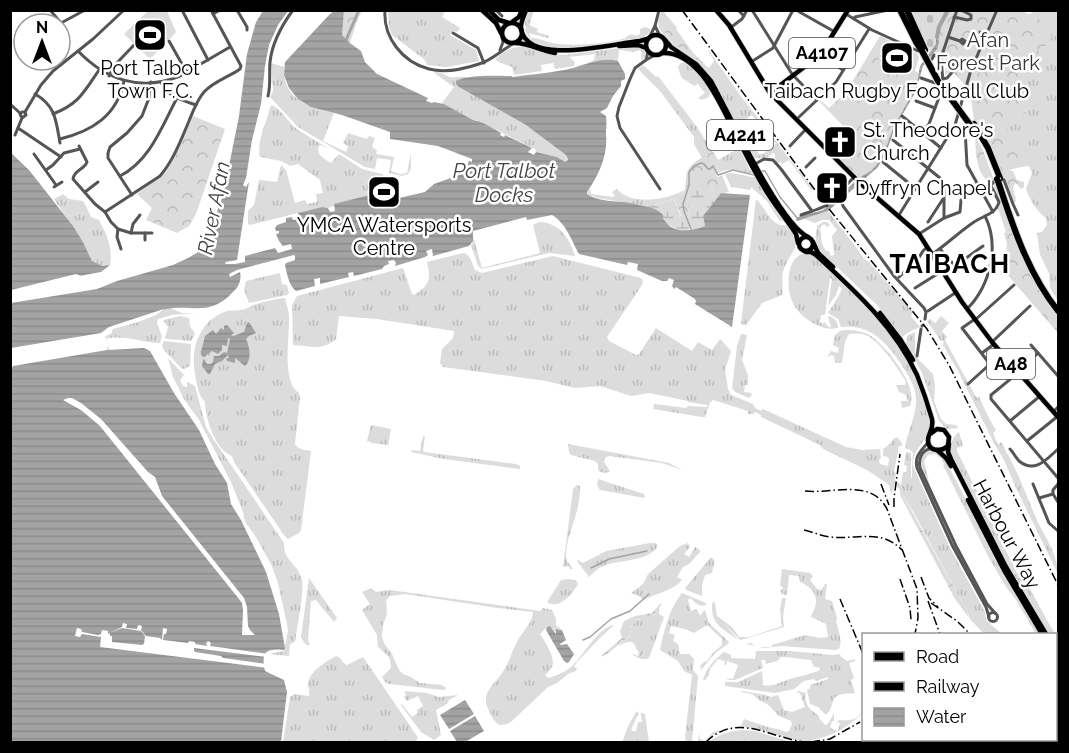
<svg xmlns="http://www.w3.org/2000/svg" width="1069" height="753" font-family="Raleway,sans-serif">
<defs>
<pattern id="grass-tufts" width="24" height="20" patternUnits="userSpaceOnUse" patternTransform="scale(1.5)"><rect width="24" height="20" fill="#dcdcdc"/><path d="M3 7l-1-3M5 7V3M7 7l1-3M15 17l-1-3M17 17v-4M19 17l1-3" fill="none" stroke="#bbb"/></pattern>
<pattern id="forest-crowns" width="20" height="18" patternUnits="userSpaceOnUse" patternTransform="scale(1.5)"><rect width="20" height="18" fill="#dcdcdc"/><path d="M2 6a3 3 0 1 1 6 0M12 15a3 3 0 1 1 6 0" fill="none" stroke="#bbb"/></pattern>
<pattern id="wetland-marsh" width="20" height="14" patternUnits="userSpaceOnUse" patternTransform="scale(1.5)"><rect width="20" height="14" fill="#dcdcdc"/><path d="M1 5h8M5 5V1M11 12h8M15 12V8" fill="none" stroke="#bbb"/></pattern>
<pattern id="cemetery-stones" width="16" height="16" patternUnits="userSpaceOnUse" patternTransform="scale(1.5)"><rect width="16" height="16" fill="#dcdcdc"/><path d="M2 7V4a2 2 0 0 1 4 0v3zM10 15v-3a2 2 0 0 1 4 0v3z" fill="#bbb"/></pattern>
<pattern id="water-rules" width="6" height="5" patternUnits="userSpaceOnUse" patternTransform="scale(1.5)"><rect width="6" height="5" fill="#a3a3a3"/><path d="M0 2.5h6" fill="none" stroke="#8b8b8b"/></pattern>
</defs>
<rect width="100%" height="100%" fill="#fff"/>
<g fill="url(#grass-tufts)" fill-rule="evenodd">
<path d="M529 10 534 11 529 25 538 29 537 32 549 36 548 38 529 33 531 38C540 38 549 43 559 44 582 46 601 43 624 39 629 35 630 33 636 36L640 34V29L645 27 651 29C649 32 649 34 645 36 639 40 629 39 622 40 599 43 554 56 533 41 529 38 527 34 525 30H526L525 22Z"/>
<path d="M388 11H445L442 17 460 28 457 32 453 31 450 35 476 50 479 61 447 67 427 65 425 60 392 35 389 27Z"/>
<path d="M661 11C658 44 688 51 709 68L714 61 707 48 740 95 813 189 811 190 789 160 782 164 780 162 777 164 775 158V154L773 153C770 158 760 159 754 158L712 79 696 61 670 43 659 28 658 19ZM752 115 776 144 763 154H759L741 123Z"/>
<path d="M1034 11H1058V301L1050 288 1049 273 1040 255 1037 233 1042 232 1047 225 1046 218C1036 210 1031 202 1026 189L1032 173 1029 166 1008 168 995 129 1034 12Z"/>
<path d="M523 45 551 54 564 55 637 46 644 49 646 54 645 58 642 60 641 58 642 52 639 50 633 52 619 50 618 61 613 60 590 63H588L594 60 595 54 569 57 575 62 574 66 555 69 553 63 541 65 542 71 514 75 512 67 501 63 496 60V58C504 52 512 46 522 47Z"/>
<path d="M685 62C696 69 710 81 710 95 707 99 702 101 698 98L705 93 698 84 694 86 682 78 680 74 678 67 681 63Z"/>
<path d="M271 63 284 67C282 99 309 107 334 113L323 141 346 152 348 146 343 143 348 133 367 139 369 136 375 138 372 147 377 150 376 154 394 157 391 171 400 174 407 173 411 153V168L408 174 402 176 389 173 391 160 377 158 375 169 365 167 298 127 270 97 273 91Z"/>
<path d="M643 65 656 77 658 76 697 127 718 160 739 148 750 170 753 173C738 173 738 166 720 172L715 162 708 165 729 192 721 193 687 172 690 167 702 158 694 144V137L660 91 638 69Z"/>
<path d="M436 72C443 72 444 75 450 77 456 78 463 75 470 78L461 79 459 87 533 129 566 155 567 161 565 162 557 157 536 152 535 149 476 120H473L442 103 454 87 434 73Z"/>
<path d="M272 105C282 110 288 122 297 129 307 136 318 142 328 148L320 145C314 154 324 158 331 163L339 154 362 169 382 174 388 180V185L377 193 335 204 334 206 328 208 322 207 250 225 248 224V211L254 205 259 180 277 182 281 165 286 170 295 203 305 200 307 204 317 202 316 194 323 193 320 180 298 164 290 166 281 161 260 157C256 142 267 122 270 107Z"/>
<path d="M732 173 752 177 756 176 785 222 779 220 767 201 751 187V190L731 187 725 174Z"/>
<path d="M590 188 591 194 613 197 615 196 612 192 617 189C631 206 667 200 684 190L681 196 677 198 646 207 622 202 597 198 587 194Z"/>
<path d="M63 194 69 199 83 201 86 206 91 217 99 220C101 225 104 229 106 234 110 245 112 254 110 265L102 266 96 264 92 261 83 242 54 199Z"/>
<path d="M756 199C767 209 771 228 787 225 806 247 789 251 783 272 781 280 784 288 782 295L762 303 747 324 743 325 741 323Z"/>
<path d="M828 211 859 251 864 259 869 262 913 312 911 316 920 327 909 332 902 337 877 305 822 253C813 241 816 239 817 226L823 222H827L830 225 827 227 824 224 820 228 822 244 826 251H829L831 256 834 255 832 236 837 230 829 220H822L815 223 804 219Z"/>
<path d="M539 222C559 222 570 239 575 256L549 253 482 269 478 266 471 245 473 241V236L482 268 540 253 533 225Z"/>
<path d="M463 253C471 254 472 264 475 270L482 273 553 256 641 278 643 281 642 285 607 337 609 341 636 355 639 354 656 328 692 351 698 342 712 350 720 339 731 351 725 370 728 389 731 395 753 404 755 408 761 411 763 409 846 447 862 450 880 449 881 458 879 460 880 464 888 466 889 459 888 457 883 456V449L890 444 893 439 897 437 902 443V446H899L894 472 896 473 895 480 901 485 903 472H906L907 466 904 465 906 452 911 453V478H912V466L913 453 909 449H906L905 447C908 430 917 414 916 397 915 379 888 342 872 333 862 327 852 326 841 327L838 319 828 313 838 297 842 289 839 286 836 295 828 306 832 279 830 278 825 315H821L820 322 823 324 824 322 829 327H831L828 317 829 316C835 318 838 322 838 328 829 330 823 328 815 324 805 319 796 311 792 301 784 283 789 242 816 257 861 301 903 336 924 398 926 405 930 413 931 420 933 439 911 447 913 466L950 548 984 610 987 621 1002 634H984L970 619 966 609 915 515 900 490 895 484 891 495 889 485 867 470 823 449 820 445 761 417V415L755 412 753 414H748V411L713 400 710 403 705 417H702L653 409 654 404H655L686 408 688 406 707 407V405L688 402V401L649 393 631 396 600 386 575 388 546 381 443 367 440 363 442 349 453 338 454 331 377 319 339 316 336 339C323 351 310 346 293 345L292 305 297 296 403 268 412 294 414 295C430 285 431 279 427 262Z"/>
<path d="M280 273 282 284 287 285 289 293 287 295 249 303 244 290 246 281Z"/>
<path d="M285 298C286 304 289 310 289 316 290 336 281 382 299 393L300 398 295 444C298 450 306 450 311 451L301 530 299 533 288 539 284 535 234 462 232 456C215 449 207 422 205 405 205 399 204 402 201 397 197 389 195 375 194 366 192 342 203 319 227 311 231 310 236 311 240 310 245 310 249 307 253 305 263 302 274 299 285 298Z"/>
<path d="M170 308 182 313H195L172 315 158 319 157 323 162 336 160 343C143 343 122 334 106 339L105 336 112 333V329L159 310Z"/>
<path d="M180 316 189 318C190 321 189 323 190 326 194 334 198 331 191 341L167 339 165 338 168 327 165 322H163L164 320Z"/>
<path d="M941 316 949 323 942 331 947 337 945 340 976 397H979C984 407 989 420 996 430L993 433 998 445 1001 442 1004 446 1005 450C1018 471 1026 495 1036 518 1044 536 1058 554 1058 574L1016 488 1004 460 995 445 958 371 943 345 944 341H941L927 321 930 319 935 323Z"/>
<path d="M845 330C854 330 863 331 871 336 887 347 919 387 910 406L902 408 901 401H908L906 395 899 392 896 385H905L906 382C898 368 882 344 868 336 862 333 855 333 849 334L845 342 842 363H835L834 356 831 355 827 357 831 351 838 353 839 348 833 345C834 336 836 331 845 330Z"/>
<path d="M915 332V356L933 374 935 385 934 401 941 419 946 424 956 425 958 428 947 429 939 421 922 373 906 344 908 335Z"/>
<path d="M741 334 747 335 742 360 748 375V385H745L744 392 752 393 751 396 749 398 735 392 732 388 737 346Z"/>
<path d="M164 341 191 344 190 366 184 369 181 368 163 349 162 345Z"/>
<path d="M168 358 184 375 180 380 183 386 187 387V382H188L195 386 206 427 212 437 284 543C283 561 299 565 302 580 304 593 297 628 295 642L290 644 289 656 270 654 284 651 288 631 287 624 278 583 271 564 254 534 245 522 243 512 231 482 199 420 184 399 173 377Z"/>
<path d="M371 425 391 429 388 445 372 443 367 441Z"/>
<path d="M959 432 963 446 957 448V451L1017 573 1029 587 1048 622 1058 639V654L1056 649V634H1047L1026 598 1025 593 1018 586 951 453C950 445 952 437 959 432Z"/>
<path d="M423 436H425L423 450 424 452 516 464 520 466V469L444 459 411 452 412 450 420 451Z"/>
<path d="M568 444 669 463 682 470 662 463 609 456 606 457 604 462 610 471C607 474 600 473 598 470V464L595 461 571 455 569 452Z"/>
<path d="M931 450 934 451 945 459 992 550 1040 634H1036L1016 600 1006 587 989 558 946 471 943 466 944 464 941 458 935 454 928 455 924 461 929 482C923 470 913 458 931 450Z"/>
<path d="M598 479 644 494 645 498 600 490 597 485Z"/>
<path d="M577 485 580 486C580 495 579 505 576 514 573 526 563 548 567 561 568 562 572 567 573 569H570L569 566 563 567 573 489Z"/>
<path d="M650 543H655L657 544V548C643 563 618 559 601 567 596 570 593 573 589 577L577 561 578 560 583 563 606 551Z"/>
<path d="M688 543 690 547 684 554 689 557 695 547 700 550V552L689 564 683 567 677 577 682 580C673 591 656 593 644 600L637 595 631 593 643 584 648 574 680 546Z"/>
<path d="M711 557C717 561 713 567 712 573L705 575 702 585V596L686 590 685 588Z"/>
<path d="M782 569 810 573 813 576 810 580 818 590 822 589 825 584H827L825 599 832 601 837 618 836 621C838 630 843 640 839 649L835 650 781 646 764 648 746 644 751 643C755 648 764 647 771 647L772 645 805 635 820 638 828 637 826 624 811 617C812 613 816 607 816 602 817 593 808 585 800 582L799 576 789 575 787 595 782 594 780 590H782L783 587 780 586Z"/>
<path d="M309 578 337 618 334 622 316 600 311 601 308 640 310 645C304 646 304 641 301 637Z"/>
<path d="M568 579 576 580 578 584C573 594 559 610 547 602L561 580Z"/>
<path d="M371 588 376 592 390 590 540 611 543 608 552 610 556 619V625L561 629H556L557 634 552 628 548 626 540 634C545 642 556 658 552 667 550 670 548 672 545 675L548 678C555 676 563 673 570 668 583 657 597 628 614 625L600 638 577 662 574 667 577 668 576 671 568 674 557 683 548 687 512 721 507 724 500 725C494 722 492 717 489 711 479 692 495 685 504 670 510 661 512 650 518 640 523 631 533 622 533 612L498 608 405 594 390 596 386 600 387 614 383 625 382 637 384 643 392 654 399 670 403 674 411 677 420 683 442 685 446 688V689L443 690 389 684 386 683 382 677 391 668 390 660 389 657 378 647 377 635 362 610 370 604 362 592Z"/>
<path d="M682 593 706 603V605C699 608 695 602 690 598L688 600 691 611 697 609 699 614 701 615 704 610H705L709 623 729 642V643L714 654 702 669 700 671 701 668 700 666 705 661 706 662 713 653 722 645V639L707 625 694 633 685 629 671 626 669 633 675 635 673 641 678 644 680 654H689L694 659 693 670 698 676 692 742H686L685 737 692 675 684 671 678 661 660 650C664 631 669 609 682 593Z"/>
<path d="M782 598H786L783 617 784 627 744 639 740 640 724 623 738 640C723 628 711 626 712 604L713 602 715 603 717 616C729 625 732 625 739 637H749L782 626 780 610Z"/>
<path d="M659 608V614L664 617 649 658C643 661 637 658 632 654L638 656 639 651 636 649 635 645 632 642H627L618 646 631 635 630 628C632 626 635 621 638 620 648 614 649 626 659 608Z"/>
<path d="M756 651H790L833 655 840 654 841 657 847 661 855 659V661L849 663 854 678 851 680 855 693C850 694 843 693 839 695 830 698 834 709 826 715L818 707 810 704 807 690 810 688V685L828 679V677L816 681 814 679 804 681 794 689 775 693 725 686V682H738L762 671 763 685C772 687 778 683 787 680 798 676 810 675 820 670L819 667H814L811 660 785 657H781L777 661 766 664 765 660H761L763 668 735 680H729L725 678 733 679 738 665 727 661 726 665H724L725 661 718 659 710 669 709 675 705 680H703C706 668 715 659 724 652L731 655V658L755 659Z"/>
<path d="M336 656C342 657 342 664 347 665L363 657 417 736 418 738 415 742H283L290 697 294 694 309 696C310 692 309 689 308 686 308 671 326 662 336 656Z"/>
<path d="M404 691 427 693 439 697 458 695 449 700 447 704 436 710 441 735 434 740 421 732 401 705 402 704 412 717 418 713 417 710 423 706 418 696 407 701 404 697 406 695Z"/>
<path d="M742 691 765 695 771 697 778 695 784 710 792 712 805 707 800 693H797L798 691 806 693C804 705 810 710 819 716V718L825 725 828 724 833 715 834 714V721H832L830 727 832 729 838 731 840 723 837 722 839 720C850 721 858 720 863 710V713C849 726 832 737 812 740V742C773 742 740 708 705 742H698L699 733 700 739 705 741 713 732 741 726 744 719 771 728 778 729 786 732 789 731 792 724 791 721 779 716 767 704 759 700 752 694 741 692Z"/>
<path d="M637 711 638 714 631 730 632 731H636L638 722H642L641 713 645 714 649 742H622L629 724Z"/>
<path d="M743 730 755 731 791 742H755C748 739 719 743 709 742 718 734 730 731 743 730Z"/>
</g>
<g fill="url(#forest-crowns)">
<path d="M1023 10 1025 13 1030 14 1034 11 1033 16 1038 18 1052 37 1048 44 1036 51C1039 59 1042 65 1036 71L1033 70 1028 63C1022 73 1013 84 1019 97 1022 101 1027 105 1030 109L1007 128 1028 165 1009 170 1013 171 1017 180 1024 182V187L1021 189 1016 183C1010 188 1016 194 1016 201L1014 203 1006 180 1003 178 990 146 974 121 970 90 952 71 945 75 946 64 897 11Z"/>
<path d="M344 11H362L357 21 350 43 356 48 349 43 342 35Z"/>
<path d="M661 11H663L677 28 676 29C685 41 693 55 705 64L704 65C684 49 658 42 661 11Z"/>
<path d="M880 36 917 53 919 58 915 71 918 73 916 87 893 128 884 153 877 164 872 170 859 178 837 157 855 138 819 101 820 100 829 108 846 92Z"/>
<path d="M193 116 225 129 196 214 189 226 177 233 146 220 152 208 137 194 166 172 174 157Z"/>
<path d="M975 136 983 150 994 180 991 183C975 174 976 152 975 136Z"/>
<path d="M713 152 718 160 715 162 720 172 716 175 718 177 722 175 729 192C725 192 722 193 718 193 712 192 705 183 696 180L687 201 689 216 684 218 682 217 674 199C691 193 683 181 688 170 692 162 705 156 713 152Z"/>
<path d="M995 182 1015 240 1027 267 1042 294 1058 315V333L1005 272 1007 244 1004 233 1006 232 999 211 997 209 999 207 1000 202 994 189V184Z"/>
<path d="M900 490 966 609 969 618 955 599 900 495Z"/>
<path d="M660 604H662L651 619H638L630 627 631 635 607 654 600 657 622 638 620 631 624 621 635 616 652 613Z"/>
</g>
<path fill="url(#wetland-marsh)" d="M687 177 702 181 713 191 721 193 703 216 705 226 696 229 683 230 676 229 666 223 660 212 646 207 674 199 679 212 681 216 684 218 688 216C690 208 685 201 685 192 685 187 687 182 687 177Z"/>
<path fill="url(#cemetery-stones)" d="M912 11H945C937 25 937 38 930 52Z"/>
<g fill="#dcdcdc">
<path d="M149 10 167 11 176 32 170 39H168L166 43 150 59 124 34Z"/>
<path d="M886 42 915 57 907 74 878 59Z"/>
<path d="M840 102 860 120 850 130 831 111Z"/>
</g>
<g fill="url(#water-rules)">
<path d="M263 11H288L278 25 269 45 265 66 261 104 252 140 246 178 243 185 246 187 249 182 237 260 226 262 225 264H235L245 262V256L275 248 278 253 292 249 291 244 283 246 279 241 276 234 279 233V231H276L275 228 277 225 286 222V218L292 217 293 220 299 219 298 213 322 207 328 208 330 212 335 211 334 204 377 193 382 196 384 200 386 201 425 192 434 184 459 175 463 174 469 161 472 162V159L438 146 390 139V132L342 115 311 107 298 99 289 88 284 75 285 62 330 14 334 11H344L342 35 351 44 361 51 365 62 377 74 428 98 426 101 432 103 434 102 444 104 473 120C482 121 492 128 501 133L500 135 504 137 505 135 532 148 528 152 534 155 536 152 557 157 565 162 568 160 566 155 526 125 459 87 456 84V81C469 74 496 76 512 76V77C532 74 554 73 573 68 586 64 604 57 618 61L625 74V79L621 81V86L613 96 607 108 600 112 606 116C607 122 606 129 606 134 608 155 599 175 587 192V194C600 203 619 200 634 204 642 206 655 207 661 213 667 219 660 215 665 221 673 234 693 231 705 226L703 216 721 193 750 195 732 327 695 304 696 301 695 299 676 287 674 289 672 286 674 280 669 278 667 281H662L637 270 638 264 628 262 627 265 579 254C572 241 565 222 552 215L527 220 526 217 473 231V241L469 246 433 256 432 249 426 251 428 255 425 257 395 266 396 263 394 260 388 261 389 264 384 266 382 269 354 276 353 272 348 273 349 277 320 284V278L314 279 315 286 296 291C289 286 287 274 285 265L286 263 295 260V256L294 255 237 270 229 274 230 277 240 272C242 281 238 288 232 293 209 317 193 304 166 309 150 312 136 322 121 326 117 327 112 328 107 328L104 334 109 347 108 350 144 348 150 351 174 393 199 430 215 464 227 483 231 504 241 520 266 572 279 614 285 648 284 650C265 648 261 653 265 671L284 680 287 692 281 742H11L10 152 29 170 73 226 83 242 92 261 102 266 110 265 101 272 68 278 71 281H104L164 265 190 253 202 242 211 227 223 196 239 116 247 54 256 22Z"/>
<path d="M936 34 938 35V38L939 43 937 49 923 66 916 91 896 126 885 155 878 167 828 211 803 219 802 216 823 210 859 178 872 170 877 164 884 153 893 128 916 87 920 66 936 44Z"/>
<path d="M249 322 256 333 249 336 246 339C250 347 252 360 245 366L235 358V363L227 361 226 359 229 357 228 355 222 361 215 364 210 374H208L202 366 203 360 204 359 207 364H211L213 362 214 356H219L224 352 227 353 230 339 228 338 227 346 222 345V350L218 354 212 351 204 357 201 355V352L205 336 213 330 216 334 221 328 224 330V326L227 325 234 333 231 335 233 336 244 332 247 323Z"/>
<path d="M550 626 556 634V629L562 630 566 640 560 644V645L567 644 574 654 569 662 567 663 564 661 546 630 547 627Z"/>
<path d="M465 700 474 714 449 729 440 715Z"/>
<path d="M475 716 484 731 465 742H457L450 731Z"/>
</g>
<g fill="#fff" fill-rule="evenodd">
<path d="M216 213 215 226 206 245 202 250 188 258 173 265 117 281 97 289 11 303V290L76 274 81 276 83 281H97L178 258 189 252 201 239 213 221Z"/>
<path d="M164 309 156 315 138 322 113 329 112 330 109 331 108 335 105 336 109 347 107 350 13 366 11 370V348L101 333 109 327Z"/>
<path d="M68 398H72L81 403 101 419 148 472 155 477 162 496 244 598 247 607 248 626 250 630 255 635H242L243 610 242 603 239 599 100 426 81 410 63 400Z"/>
<path d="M123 623 127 624 126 628 137 629 138 625 142 626 141 630 146 636 160 638 162 640 163 628 167 629 166 634H164L163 640 188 643 189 641 195 642V644L207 646 206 643 208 641 211 643 210 646 269 654 267 657 194 648V650L195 652 221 656 223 658 267 664 268 668 100 647 101 637 82 634 80 637 75 636 77 628 81 629 82 632 98 635 101 634 102 630 108 631V634L122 627ZM122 628 141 631 145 636 144 644 142 645 112 642V636H110V633Z"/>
</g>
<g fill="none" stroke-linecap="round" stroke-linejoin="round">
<g stroke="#a3a3a3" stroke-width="1.5">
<path d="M761 171H765L780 197 798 219"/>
<path d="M691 229 684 211 683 204 689 185V172L694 166 701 163 704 164 708 169H710L713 166 718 175 733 170 754 175"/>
<path d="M591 568 609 559 647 551"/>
<path d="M583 640 590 637 611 619 630 611 649 594"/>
</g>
<path stroke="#a3a3a3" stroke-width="3" d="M346 40 359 10"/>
<g stroke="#a3a3a3" stroke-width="4">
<path d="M937 37 939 27 948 10"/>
<path d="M798 219 806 216"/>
</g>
<defs>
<g id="major">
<path d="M482 10 496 23 501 33"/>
<path d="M489 10 499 20 509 23"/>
<path d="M526 10C524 16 520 23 521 29 528 67 615 43 640 41L647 39"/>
<path d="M716 10 729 25 770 93 860 183 919 234 962 302 992 342 1058 417"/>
<path d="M512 22 519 17 522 10"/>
<circle cx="512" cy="33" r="10"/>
<circle cx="656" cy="45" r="10"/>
<path d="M665 40 671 47 696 64 711 81C729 113 779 223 808 237"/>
<path d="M515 43C529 43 541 51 555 53"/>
<path d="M619 46 638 45 646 48"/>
<path d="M662 53C699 51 720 104 734 131 743 149 752 167 762 184 772 202 785 217 796 234L798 243"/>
<path d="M770 93 820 55 848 10"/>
<circle cx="806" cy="244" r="7"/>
<path d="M813 242 818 253 833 267"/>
<path d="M806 252H811L816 255C855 291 894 326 917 375 923 390 928 405 932 419 934 431 928 432 928 440 928 452 941 452 948 446L949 437 944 430 937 429 930 434"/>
<path d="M880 313 900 339 913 360"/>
<path d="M949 444 948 452 951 459 1006 567 1046 634"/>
<path d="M937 450 946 458 951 466"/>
<path d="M968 500 1004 570 1042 634"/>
<path d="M1056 651 1058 656"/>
<path d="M1056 658 1058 664"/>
</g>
<g id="highway">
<path d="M900 10 916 42 922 51"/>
<path d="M907 10 925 50"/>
<path d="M974 124 988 148 1000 178"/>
<path d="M998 181C1013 227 1028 273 1058 311"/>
</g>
</defs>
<use href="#major" stroke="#dbdbdb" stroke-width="6"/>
<use href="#highway" stroke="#dbdbdb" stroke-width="8"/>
<g stroke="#555" stroke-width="3">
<path d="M50 10 61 23 85 10"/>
<path d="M182 10 208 60"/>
<path d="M237 10 247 27V30"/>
<path d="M385 10C383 37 402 62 429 69 444 73 464 69 479 64 493 60 502 49 515 43"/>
<path d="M496 10 502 16"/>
<path d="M738 10 744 16"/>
<path d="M752 10 792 74 817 100"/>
<path d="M796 10 835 32"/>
<path d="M213 14 220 10"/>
<path d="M846 14 872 30 918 51"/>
<path d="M954 17 967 20 971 19V15L961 10"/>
<path d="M854 19 855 17 888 10"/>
<path d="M655 26 660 36"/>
<path d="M730 28 742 19 747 10"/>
<path d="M980 32 986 35"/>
<path d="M453 33 478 48 484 63"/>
<path d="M60 35 66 43"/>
<path d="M650 36 655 26 659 10"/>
<path d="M948 37 960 41"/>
<path d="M793 39 843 70"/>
<path d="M962 39 965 41 963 44 960 41Z"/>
<path d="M169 41 187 73"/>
<path d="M500 50 503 42 502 37"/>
<path d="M78 51C106 80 141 92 180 76L230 47"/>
<path d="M655 55 646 60 635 68 630 79 619 107 617 116 620 128 660 189"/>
<path d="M932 59 934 55 941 58"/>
<path d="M646 60 648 52"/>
<path d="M751 62 773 48 793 10"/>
<path d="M940 62 955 65 956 68 947 78 942 79"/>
<path d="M109 76 113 67 134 45"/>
<path d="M921 78 938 84"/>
<path d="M161 82C168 97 182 100 196 105"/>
<path d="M35 94C56 106 56 121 60 143"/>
<path d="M268 96C271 85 269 73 270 62 272 43 282 25 293 10"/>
<path d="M916 101 935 108"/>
<path d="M10 104 20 113"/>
<path d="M25 112 41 85 53 71 93 39 124 10"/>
<path d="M53 114C79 104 84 92 99 70"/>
<path d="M902 116 941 148"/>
<path d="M799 117 836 82 869 29"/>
<path d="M18 128 61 157"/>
<path d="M953 128 965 129 967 165 993 212"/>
<path d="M922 133 929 124 941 92 943 82 941 58 957 10"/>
<path d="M15 135 22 118 26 115 25 112H22L20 114 22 118"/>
<path d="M60 139C92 131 117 116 124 81"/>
<path d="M893 140 940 178 944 190V218"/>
<path d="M79 146 87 162C84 170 74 170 73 179L95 204 105 212 111 222 118 229 131 233H152"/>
<path d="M790 146 806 129"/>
<path d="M34 154 56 185"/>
<path d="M883 162 916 189"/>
<path d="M755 164 764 159 773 160 781 169 812 211"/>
<path d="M806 167 815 158"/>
<path d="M46 170 53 165 64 153 80 149"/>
<path d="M120 176C150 161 162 126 177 98"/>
<path d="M854 177 840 192V199L843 206 894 276 924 308 926 312 925 319"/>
<path d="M54 187 62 182"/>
<path d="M822 188 834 177"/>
<path d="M85 192 98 182"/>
<path d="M132 195 108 158V153L110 147 127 133 142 116 149 98 151 82"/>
<path d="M105 212 160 176C173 161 181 140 189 121 193 111 197 100 204 92 214 81 229 77 240 69L241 66 211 10"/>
<path d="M801 215C809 212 817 210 825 206 831 203 833 196 840 194"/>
<path d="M899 215 955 125 971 70 997 10"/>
<path d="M928 222 943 199"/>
<path d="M118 229 117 237 121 249"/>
<path d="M131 233 133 224 140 215"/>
<path d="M145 233V240"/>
<path d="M919 234 944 218 960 212 961 200"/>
<path d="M940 249 955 266 983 246"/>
<path d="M931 255C946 245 959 232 974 222 983 216 996 214 999 202L991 186C993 180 999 178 1004 180L1013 204 1018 215"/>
<path d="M899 277 918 259 923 251 927 247"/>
<path d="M915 288 942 271"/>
<path d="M967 309C990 286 1000 246 985 216"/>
<path d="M928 311 955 293"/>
<path d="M975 320 1014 285"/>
<path d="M922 326 923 325"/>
<path d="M992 342 1030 306"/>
<path d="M1031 345 1058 376"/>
<path d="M982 353 994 344"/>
<path d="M917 356 921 329"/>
<path d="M1018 372 1038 353"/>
<path d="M1019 372 991 395V399L1058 478"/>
<path d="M968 384 989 365V363L962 328 975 319"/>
<path d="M1054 411 1058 407"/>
<path d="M1010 421 1040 396"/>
<path d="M1027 441 1058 416"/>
<path d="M928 442C922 451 914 455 917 468L952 545 986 607 989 617"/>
<path d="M932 448C922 450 918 458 920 468L956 546 987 604 995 613"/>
<path d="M1010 449C1013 452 1016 458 1019 461 1035 474 1047 459 1058 449"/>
<path d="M1033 484 1049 523 1058 531"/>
<path d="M1058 484 1053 490V494L1058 502"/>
<path d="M1039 498 1053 494"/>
<circle cx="993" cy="617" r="4.5"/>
</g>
<use href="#major" stroke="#000" stroke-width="4.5"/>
<use href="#highway" stroke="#000" stroke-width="6"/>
<g stroke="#000" stroke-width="1.5" stroke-dasharray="9 3 1.5 3" stroke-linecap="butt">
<path d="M682 10 829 209 927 329 949 365 1058 585"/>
<path d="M881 484 889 505"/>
<path d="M805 491C833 494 871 478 887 509L917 589 918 618 915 634"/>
<path d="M894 507V498L900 454"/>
<path d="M804 530C813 532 821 536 831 537 858 540 880 528 902 550"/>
<path d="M921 577 929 598 938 607"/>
<path d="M900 579 910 608 911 620"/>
<path d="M840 599 864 656"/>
<path d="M928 601 940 634"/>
<path d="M931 603 957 621 970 634"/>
<path d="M706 742C738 711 771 739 806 742"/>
<path d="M811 742 830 739 860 722"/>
</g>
<defs>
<g id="highway-bridge">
<path d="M922 51 938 81 971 126"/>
<path d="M997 179 998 181"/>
</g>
</defs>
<use href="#highway-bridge" stroke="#dbdbdb" stroke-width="8" stroke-linecap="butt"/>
<use href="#highway-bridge" stroke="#000" stroke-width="6"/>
</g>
<defs>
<symbol id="stadium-square" viewBox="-11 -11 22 22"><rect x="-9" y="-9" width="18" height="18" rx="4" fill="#000" stroke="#fff"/><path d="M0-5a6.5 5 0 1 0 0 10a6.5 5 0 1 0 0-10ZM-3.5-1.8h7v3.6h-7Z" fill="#fff"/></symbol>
<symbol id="church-square" viewBox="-11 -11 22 22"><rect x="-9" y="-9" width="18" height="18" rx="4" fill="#000" stroke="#fff"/><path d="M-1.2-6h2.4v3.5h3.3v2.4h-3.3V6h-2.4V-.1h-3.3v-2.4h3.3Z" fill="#fff"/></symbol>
</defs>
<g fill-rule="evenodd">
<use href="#stadium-square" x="131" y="16" width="38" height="38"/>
<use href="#stadium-square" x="878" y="39" width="38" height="38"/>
<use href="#church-square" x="821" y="123" width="38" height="38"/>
<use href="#church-square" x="813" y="169" width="38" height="38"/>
<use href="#stadium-square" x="365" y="173" width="38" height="38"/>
</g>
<g text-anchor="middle" stroke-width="5" stroke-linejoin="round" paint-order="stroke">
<g fill="#fff" stroke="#4c4c4c" stroke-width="1.5">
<rect x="789" y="38" width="66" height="30" rx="4.5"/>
<rect x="707" y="120" width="66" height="30" rx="4.5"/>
<rect x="987" y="349" width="48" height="30" rx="4.5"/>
</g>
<g font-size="18" font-weight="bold" fill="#000">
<text x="822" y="59">A4107</text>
<text x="740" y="141">A4241</text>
<text x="1011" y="370">A48</text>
</g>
<g font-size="20" fill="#333" stroke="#fff">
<text x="988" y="47">Afan<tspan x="988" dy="23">Forest Park</tspan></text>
</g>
<g font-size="20" fill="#000" stroke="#fff">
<text x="150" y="75">Port Talbot<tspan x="150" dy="23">Town F.C.</tspan></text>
<text x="897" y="98">Taibach Rugby Football Club</text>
<text x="863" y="137" text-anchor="start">St. Theodore's<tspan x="863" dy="23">Church</tspan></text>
<text x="855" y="195" text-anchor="start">Dyffryn Chapel</text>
<text x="384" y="232">YMCA Watersports<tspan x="384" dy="23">Centre</tspan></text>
</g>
<g font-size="20" fill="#000" stroke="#fff">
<text transform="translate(1007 534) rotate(62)" y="7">Harbour Way</text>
</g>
<g font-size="21" font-style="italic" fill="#444" stroke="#fff">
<text x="504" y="178">Port Talbot<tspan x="504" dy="24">Docks</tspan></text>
<text transform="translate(214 208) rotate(-79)" y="7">River Afan</text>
</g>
<g font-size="26" font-weight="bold" letter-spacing="1.5" fill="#000" stroke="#fff">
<text x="950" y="273">TAIBACH</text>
</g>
</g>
<rect width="1069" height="753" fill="none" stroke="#000000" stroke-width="24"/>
<rect x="862" y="633" width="195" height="108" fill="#ffffff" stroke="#999999" stroke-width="1.5"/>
<rect x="874" y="652" width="30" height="9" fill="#000000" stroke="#999999" stroke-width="1.5"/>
<text x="916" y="663" font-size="18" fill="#000000">Road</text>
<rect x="874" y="682" width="30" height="9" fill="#000000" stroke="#999999" stroke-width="1.5"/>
<text x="916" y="693" font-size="18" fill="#000000">Railway</text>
<rect x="874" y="708" width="30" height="18" fill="url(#water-rules)" stroke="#999999" stroke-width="1.5"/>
<text x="916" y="723" font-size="18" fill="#000000">Water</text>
<g transform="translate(42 42)"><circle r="28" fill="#ffffff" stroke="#999999" stroke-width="1.5"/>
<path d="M0-4.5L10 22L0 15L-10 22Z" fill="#000000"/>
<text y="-9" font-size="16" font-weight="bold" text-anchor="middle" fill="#000000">N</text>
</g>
</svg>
